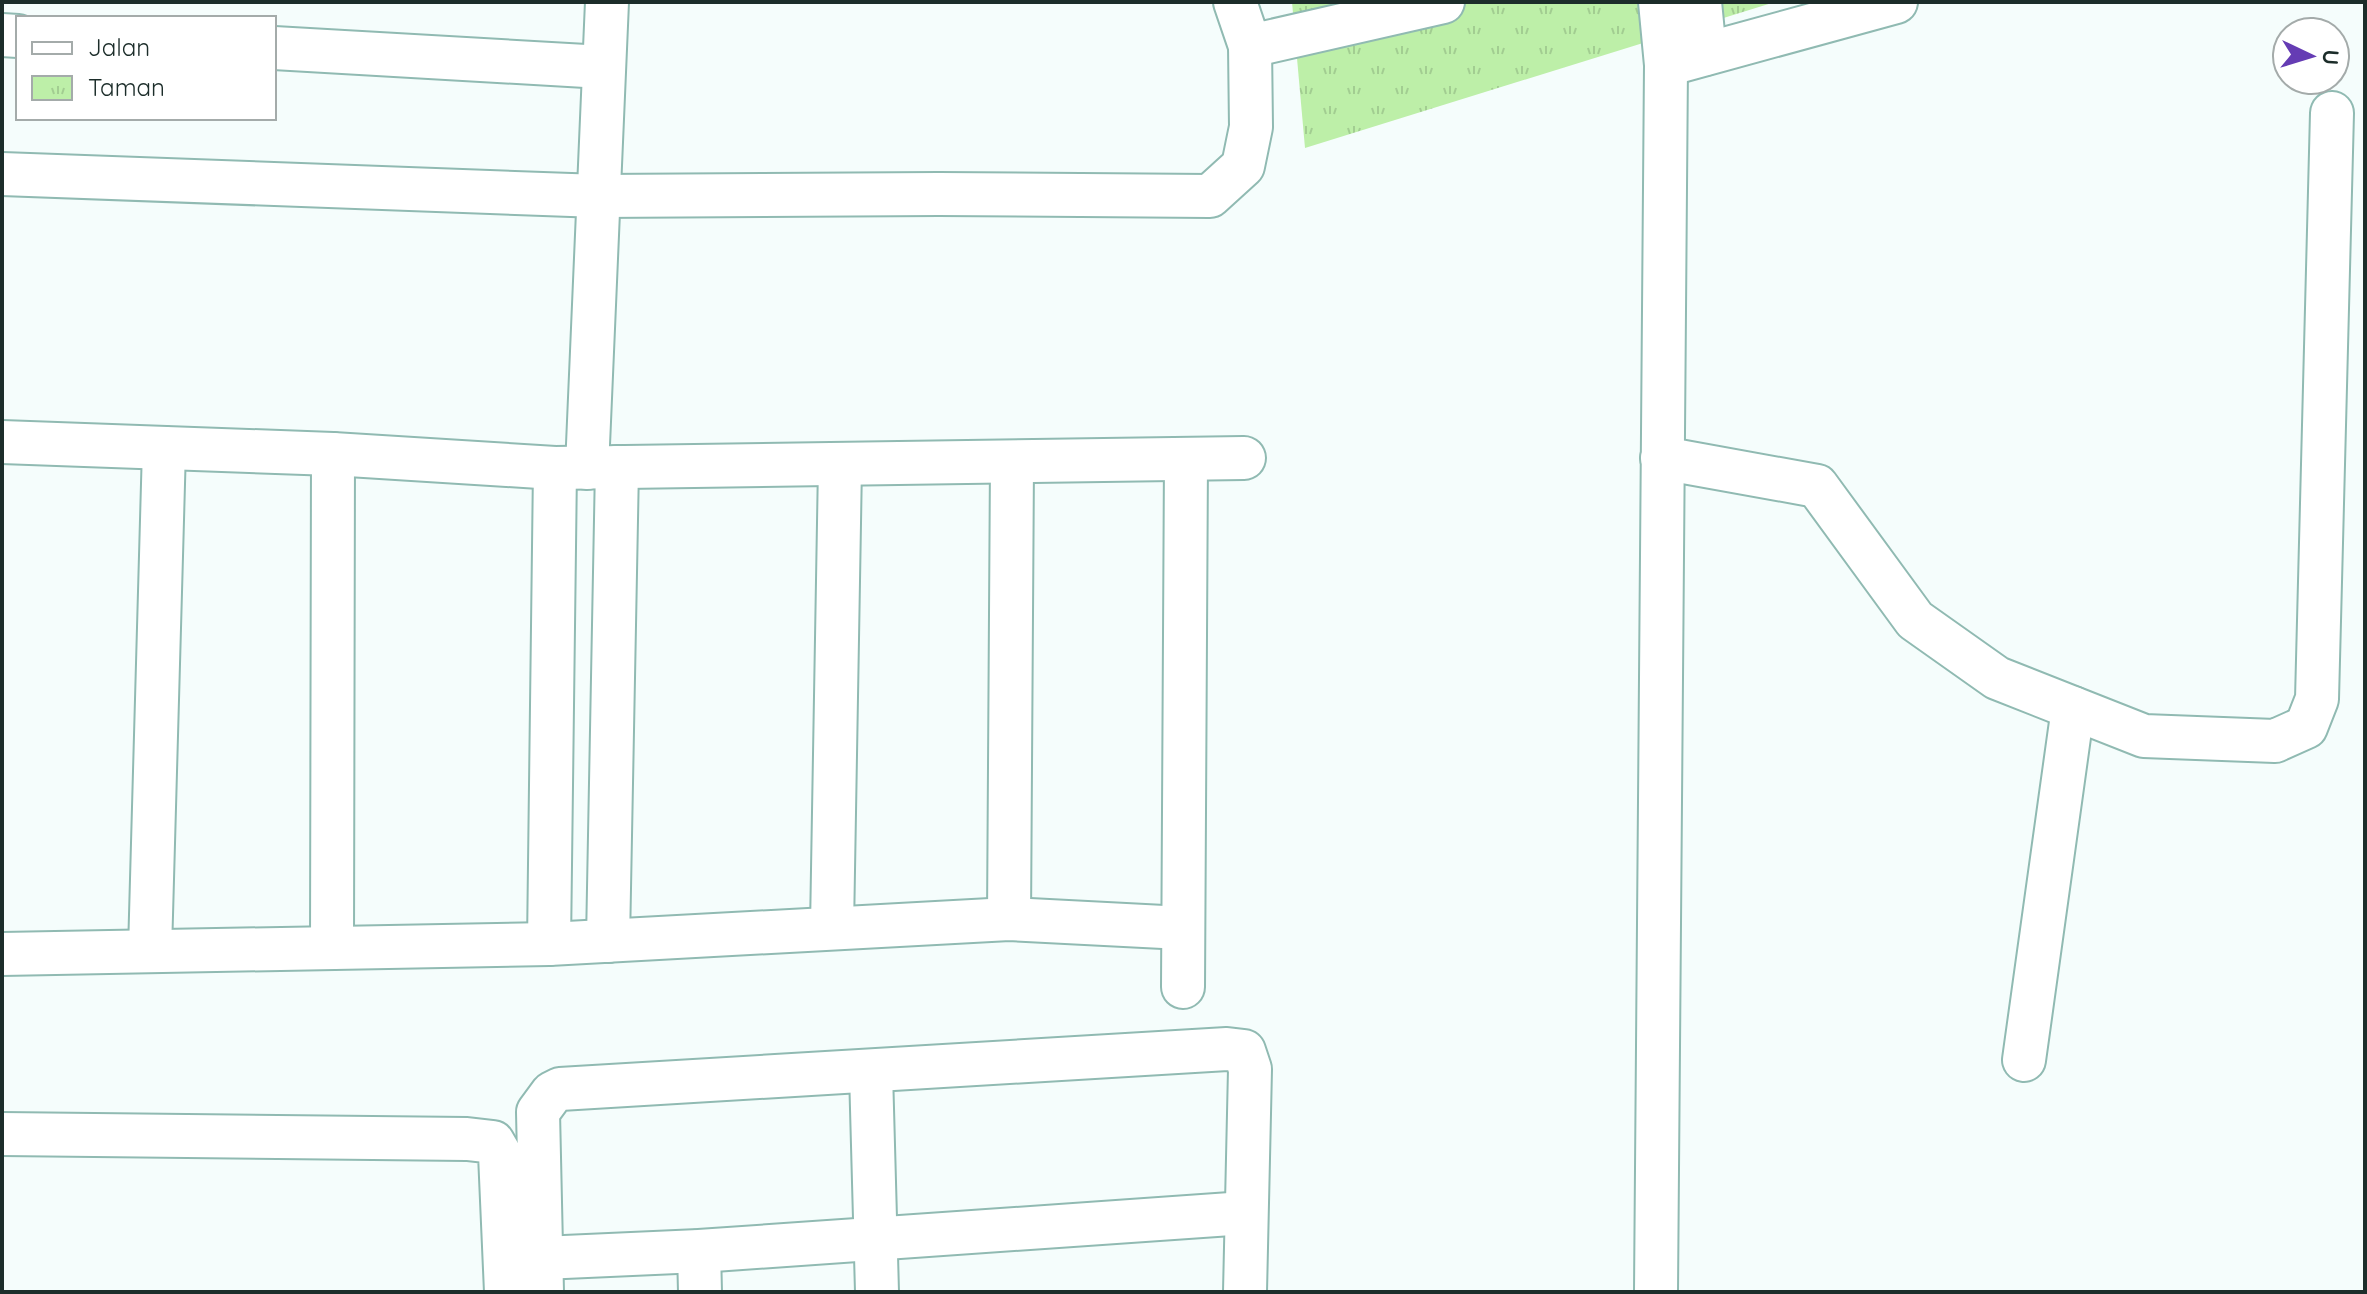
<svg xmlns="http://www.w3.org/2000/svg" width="2367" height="1294" font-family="Quicksand,sans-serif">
<defs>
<pattern id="park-tufts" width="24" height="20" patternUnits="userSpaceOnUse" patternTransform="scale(2)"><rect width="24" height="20" fill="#bdefa8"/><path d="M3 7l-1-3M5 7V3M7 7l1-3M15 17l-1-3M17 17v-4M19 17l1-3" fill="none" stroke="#a2cd91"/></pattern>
</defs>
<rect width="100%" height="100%" fill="#f5fdfc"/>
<path fill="url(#park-tufts)" d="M1292 2H1775L1305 148Z"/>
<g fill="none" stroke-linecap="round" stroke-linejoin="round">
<defs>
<g id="minor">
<path d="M1700 2 1705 54"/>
<path d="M2 35 18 36"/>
<path d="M1250 46 1443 2"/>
<path d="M274 48 603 67"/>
<path d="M1666 65 1896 2"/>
<path d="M2 174 599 196 939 194 1210 196 1243 166 1251 127 1250 46 1235 2"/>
<path d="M2 442 333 454 555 468 1244 458"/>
<path d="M1662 458 1817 486 1915 620 1997 678 2144 736 2275 741 2306 727 2317 699 2332 113"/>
<path d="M587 468 607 2"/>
<path d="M1009 919 1012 462"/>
<path d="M832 928 840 465"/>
<path d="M608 941 617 467"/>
<path d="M549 944 555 468"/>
<path d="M332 948 333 454"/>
<path d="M150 951 164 448"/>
<path d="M2 954 549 944 1009 919 1183 928"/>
<path d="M1183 987 1186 459"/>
<path d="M2024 1060 2073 708"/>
<path d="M871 1072 877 1292"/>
<path d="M2 1134 467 1139 493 1142 500 1154 506 1292"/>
<path d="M699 1251 700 1292"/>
<path d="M542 1258 699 1251 1245 1213"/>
<path d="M542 1292 538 1112 552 1093 560 1089 1227 1049 1244 1051 1250 1069 1245 1292"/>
<path d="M1656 1292 1666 65 1660 2"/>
</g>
</defs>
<use href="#minor" stroke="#90bab2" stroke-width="46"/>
<use href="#minor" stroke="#fff" stroke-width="42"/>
</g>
<rect width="2367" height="1294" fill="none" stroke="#1c2d2a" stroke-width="8"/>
<rect x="16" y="16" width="260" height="104" fill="#ffffff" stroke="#a4abaa" stroke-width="2"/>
<rect x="32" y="42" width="40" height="12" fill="#ffffff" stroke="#a4abaa" stroke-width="2"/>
<text x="88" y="56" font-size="24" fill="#1c2d2a">Jalan</text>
<rect x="32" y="76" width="40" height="24" fill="url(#park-tufts)" stroke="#a4abaa" stroke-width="2"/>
<text x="88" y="96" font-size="24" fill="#1c2d2a">Taman</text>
<g transform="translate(2311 56) rotate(94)"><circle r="38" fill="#ffffff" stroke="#a4abaa" stroke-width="2"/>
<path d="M0-6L14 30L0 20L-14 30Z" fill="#653cb4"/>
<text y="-12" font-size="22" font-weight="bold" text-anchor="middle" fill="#1c2d2a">U</text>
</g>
</svg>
